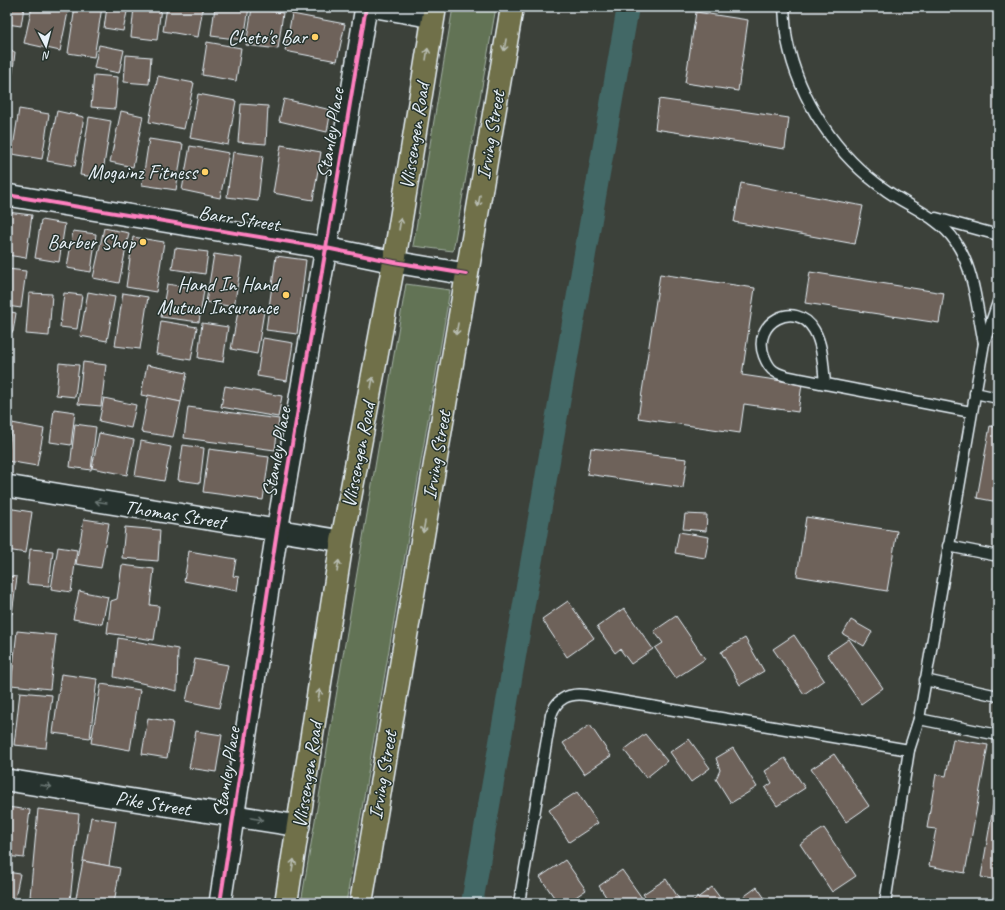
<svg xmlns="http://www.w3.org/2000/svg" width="1005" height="910" font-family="Caveat,sans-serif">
<rect width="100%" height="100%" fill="#3c413a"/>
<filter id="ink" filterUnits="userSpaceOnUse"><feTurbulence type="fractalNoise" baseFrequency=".025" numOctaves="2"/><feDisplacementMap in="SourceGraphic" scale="8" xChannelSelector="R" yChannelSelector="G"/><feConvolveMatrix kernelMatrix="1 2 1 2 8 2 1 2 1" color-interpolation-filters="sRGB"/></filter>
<g filter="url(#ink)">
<g fill="#627355" stroke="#a5b2a6">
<path d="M453 7H496L453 251 413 246Z"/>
<path d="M406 284 450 290 346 903H301Z"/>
</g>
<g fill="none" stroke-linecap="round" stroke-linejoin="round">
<path stroke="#426766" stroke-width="22" d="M472 903 628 7"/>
</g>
<g fill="#6e625a" stroke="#e8f1f8">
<path d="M7 7H24L21 26 7 24Z"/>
<path d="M32 7H69L60 51 24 43Z"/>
<path d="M75 7H102L94 57 68 53Z"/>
<path d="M107 7H128L123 31 104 28Z"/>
<path d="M134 7H161L157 40 131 37Z"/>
<path d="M167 7H203L198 37 163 31Z"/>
<path d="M215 7H249L244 40 211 36Z"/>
<path d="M252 8 283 13 278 49 246 45Z"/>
<path d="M696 12 748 20 738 91 685 83Z"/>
<path d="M292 14 345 24 337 61 285 51Z"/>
<path d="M207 42 241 48 236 81 202 75Z"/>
<path d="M99 45 124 50 119 73 94 68Z"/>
<path d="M7 51 15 52 11 89 7 88Z"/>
<path d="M126 55 151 57 149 84 124 82Z"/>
<path d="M94 75 118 77 115 109 91 107Z"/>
<path d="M158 76 194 83 184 129 149 122Z"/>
<path d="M198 94 236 101 228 145 190 138Z"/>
<path d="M284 99 331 110 327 132 279 121Z"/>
<path d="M659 99 789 118 785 149 655 129Z"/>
<path d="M241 104 268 106 266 144 238 142Z"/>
<path d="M19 109 49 114 42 159 12 154Z"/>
<path d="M57 111 84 117 75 166 47 161Z"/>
<path d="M121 111 143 116 133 167 110 162Z"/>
<path d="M89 117 111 121 102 178 80 175Z"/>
<path d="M149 139 183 144 176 190 142 185Z"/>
<path d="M281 145 321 152 313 200 273 193Z"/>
<path d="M190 146 229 153 220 198 182 190Z"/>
<path d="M233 152 263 156 258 201 227 197Z"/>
<path d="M741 183 863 206 855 244 734 222Z"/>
<path d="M7 212 32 215 26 258 7 255Z"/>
<path d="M41 220 65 224 59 262 35 258Z"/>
<path d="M104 228 129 233 119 283 93 278Z"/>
<path d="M73 231 96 234 91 272 67 268Z"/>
<path d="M133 237 164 242 156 292 126 287Z"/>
<path d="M175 248 208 252 205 274 172 269Z"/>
<path d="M214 254 242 258 234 307 206 302Z"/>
<path d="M276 256 306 260 297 334 266 330Z"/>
<path d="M7 269 26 271 21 308 7 306Z"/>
<path d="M810 272 944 293 939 323 805 303Z"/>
<path d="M660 274 755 288 742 375 802 384 798 412 744 404 740 433 638 418Z"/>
<path d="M167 284 204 290 199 322 161 317Z"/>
<path d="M88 292 115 297 107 341 80 336Z"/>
<path d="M29 293 52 294 49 336 26 334Z"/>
<path d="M64 293 82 295 77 329 60 327Z"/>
<path d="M123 293 148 297 140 349 115 346Z"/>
<path d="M239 306 264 311 257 354 231 349Z"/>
<path d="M7 311 16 313 13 332 7 331Z"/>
<path d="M161 321 197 327 191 360 156 354Z"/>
<path d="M202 323 228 327 223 362 198 358Z"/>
<path d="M263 338 293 343 287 381 257 376Z"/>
<path d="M7 359 10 360 8 389H7Z"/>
<path d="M83 362 106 365 101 406 78 404Z"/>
<path d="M59 363 79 365 75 397 56 395Z"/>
<path d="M147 365 187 373 181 402 141 395Z"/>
<path d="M225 386 282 396 278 417 221 407Z"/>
<path d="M148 395 181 402 173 437 141 432Z"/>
<path d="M104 398 136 405 131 428 99 421Z"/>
<path d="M188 407 279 419 275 450 184 438Z"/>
<path d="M54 409 75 412 71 445 50 442Z"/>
<path d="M12 423 44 429 37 466 7 461Z"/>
<path d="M75 424 96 427 91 470 70 467Z"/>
<path d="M990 426 998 428V502L977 498Z"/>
<path d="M99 433 134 440 127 475 92 468Z"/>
<path d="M141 441 171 447 164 481 135 476Z"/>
<path d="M183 445 204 448 200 483 178 480Z"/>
<path d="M591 448 687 459 683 488 587 474Z"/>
<path d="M209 449 269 457 263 500 203 492Z"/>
<path d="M7 508 32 512 26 553 7 550Z"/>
<path d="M685 514 707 515 706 531 683 529Z"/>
<path d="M806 517 897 531 887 591 797 576Z"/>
<path d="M84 519 109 523 101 568 76 564Z"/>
<path d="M125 527 160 530 158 561 122 558Z"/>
<path d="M679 532 709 537 705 558 675 553Z"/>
<path d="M58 547 77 550 71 592 51 589Z"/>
<path d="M30 549 53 551 49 586 27 584Z"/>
<path d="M189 551 236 559 233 576 239 577 237 591 184 581Z"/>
<path d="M122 565 154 569 150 605 159 606 154 640 107 633 111 601 117 599Z"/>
<path d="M7 576 17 577 12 614 7 613Z"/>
<path d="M79 591 108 597 102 624 73 619Z"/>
<path d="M568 601 594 638 567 657 542 619Z"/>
<path d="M624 608 653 649 631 664 620 649 615 653 597 627Z"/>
<path d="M676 616 705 659 676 678 655 648 663 643 654 631Z"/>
<path d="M851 620 872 632 864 646 843 634Z"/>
<path d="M17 631 56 635 50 689 11 685Z"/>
<path d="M794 635 824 680 804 694 773 649Z"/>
<path d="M118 638 178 649 177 691 114 677Z"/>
<path d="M745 638 764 671 740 685 721 652Z"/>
<path d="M849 639 883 688 861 704 827 654Z"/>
<path d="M195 659 228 665 219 708 186 701Z"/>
<path d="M61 674 97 679 90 738 53 733Z"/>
<path d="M101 684 140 690 130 750 91 743Z"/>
<path d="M20 692 52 695 46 748 14 745Z"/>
<path d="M148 718 173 722 167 758 142 754Z"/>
<path d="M590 725 611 756 584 774 563 743Z"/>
<path d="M196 731 222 735 216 772 189 768Z"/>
<path d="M645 734 667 761 646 778 624 750Z"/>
<path d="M689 739 710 768 691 782 670 752Z"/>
<path d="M953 739 988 745 965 873 929 866 936 829 927 828 936 774 946 776Z"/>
<path d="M733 748 757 787 731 803 716 779 720 770 716 758Z"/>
<path d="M834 754 869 806 846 822 811 769Z"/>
<path d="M785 758 805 788 777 806 765 788 772 783 765 771Z"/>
<path d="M998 778V880L981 877Z"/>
<path d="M577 792 598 823 569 842 549 810Z"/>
<path d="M7 807 30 810 24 858 7 856Z"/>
<path d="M38 809 79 814 70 901 30 897Z"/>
<path d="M91 817 116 821 109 866 83 861Z"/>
<path d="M824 828 856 876 832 892 800 844Z"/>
<path d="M565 860 586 890 567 903H558L540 877Z"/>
<path d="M83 861 120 868 114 903H75Z"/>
<path d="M622 870 642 898 635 903H610L599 886Z"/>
<path d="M7 872 20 874 14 903H7Z"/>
<path d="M666 879 682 903H650L643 894Z"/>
<path d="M712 887 724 903H691Z"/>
<path d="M757 887 768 903H735Z"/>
</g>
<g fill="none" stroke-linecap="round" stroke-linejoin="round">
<defs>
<g id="service">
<path d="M784 7C785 18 785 29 787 40 799 100 837 157 887 191 910 207 940 218 955 241 975 270 977 311 984 343"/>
<path d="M936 218 998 235"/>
<path d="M825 383C823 366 823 345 814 330 796 299 751 322 764 356 766 361 769 368 774 371 781 376 791 377 800 379L971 412"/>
<path d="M975 393 998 398"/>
<path d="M948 546 998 556"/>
<path d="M925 680 998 696"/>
<path d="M919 719 998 735"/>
<path d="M519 903 551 715C557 698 569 693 586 695L909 750"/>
<path d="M885 903 909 750 919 719 984 343 998 302"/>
</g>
<g id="minor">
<path d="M376 7 433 17"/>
<path d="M7 195 326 248 394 262 466 274"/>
<path d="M7 486 342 541"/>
<path d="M7 780 299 826"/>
<path d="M220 903 277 531 326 248 366 7"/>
</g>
<g id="primary">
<path d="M286 903 342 541 394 262 435 7"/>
<path d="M361 903 512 7"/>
</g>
</defs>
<use href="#service" stroke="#e8f1f8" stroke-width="13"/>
<use href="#minor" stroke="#e8f1f8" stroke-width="24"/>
<use href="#primary" stroke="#e8f1f8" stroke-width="25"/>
<use href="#service" stroke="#26332d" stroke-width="10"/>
<use href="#minor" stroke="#26332d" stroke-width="21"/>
<use href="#primary" stroke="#70704a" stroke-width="22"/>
<defs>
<g id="cycleway">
<path d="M7 195 326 248 394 262 466 274"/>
<path d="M220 903 277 531 326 248 366 7"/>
</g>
</defs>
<use href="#cycleway" stroke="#26332d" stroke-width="6"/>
<use href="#cycleway" stroke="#ff80c0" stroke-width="4"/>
</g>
<defs><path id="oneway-shaft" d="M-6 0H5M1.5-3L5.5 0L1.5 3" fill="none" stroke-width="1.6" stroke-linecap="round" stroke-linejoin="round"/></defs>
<g stroke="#b8bdb2">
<use href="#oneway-shaft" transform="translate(505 45) rotate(100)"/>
<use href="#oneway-shaft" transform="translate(427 54) rotate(-81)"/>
<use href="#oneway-shaft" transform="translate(479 201) rotate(100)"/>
<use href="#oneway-shaft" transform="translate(400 224) rotate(-81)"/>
<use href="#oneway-shaft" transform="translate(457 329) rotate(100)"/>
<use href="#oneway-shaft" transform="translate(372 383) rotate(-79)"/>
<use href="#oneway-shaft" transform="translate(424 527) rotate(100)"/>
<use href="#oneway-shaft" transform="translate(338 566) rotate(-81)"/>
<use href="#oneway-shaft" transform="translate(319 695) rotate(-81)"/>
<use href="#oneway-shaft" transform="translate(293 865) rotate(-80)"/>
</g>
<g stroke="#6a7674">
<use href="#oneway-shaft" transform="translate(101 502) rotate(-171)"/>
<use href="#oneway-shaft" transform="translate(46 786) rotate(9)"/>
<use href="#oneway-shaft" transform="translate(257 819) rotate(9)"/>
</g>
</g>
<g fill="#ffd166" stroke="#26332d" stroke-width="1.5">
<circle cx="315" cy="37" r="4"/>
<circle cx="205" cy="172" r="4"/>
<circle cx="143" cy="242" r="4"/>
<circle cx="286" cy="295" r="4"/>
</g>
<g text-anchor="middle" stroke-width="3" stroke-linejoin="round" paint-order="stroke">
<g font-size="20" fill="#e8f1f8" stroke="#26332d" text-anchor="end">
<text x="307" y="44">Cheto's Bar</text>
<text x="197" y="179">Mogainz Fitness</text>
<text x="135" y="249">Barber Shop</text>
<text x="278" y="291">Hand In Hand<tspan x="278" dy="23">Mutual Insurance</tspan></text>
</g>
<g font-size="20" fill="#e8f1f8" stroke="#26332d">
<text transform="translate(330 133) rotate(-81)" y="7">Stanley Place</text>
<text transform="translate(490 135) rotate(-80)" y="7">Irving Street</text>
<text transform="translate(414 136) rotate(-81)" y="7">Vlissengen Road</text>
<text transform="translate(239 218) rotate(9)" y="7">Barr Street</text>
<text transform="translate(276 452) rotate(-80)" y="7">Stanley Place</text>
<text transform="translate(358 455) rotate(-79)" y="7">Vlissengen Road</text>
<text transform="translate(436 455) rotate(-80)" y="7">Irving Street</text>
<text transform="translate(175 514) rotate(9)" y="7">Thomas Street</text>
<text transform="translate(226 772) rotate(-81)" y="7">Stanley Place</text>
<text transform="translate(307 775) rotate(-81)" y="7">Vlissengen Road</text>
<text transform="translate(382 775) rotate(-80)" y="7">Irving Street</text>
<text transform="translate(153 803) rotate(9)" y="7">Pike Street</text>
</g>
</g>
<rect width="1005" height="910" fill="none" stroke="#26332d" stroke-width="24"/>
<rect x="12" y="12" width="981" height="886" fill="none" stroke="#e8f1f8" stroke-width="1.5" filter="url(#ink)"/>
<g transform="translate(46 46) rotate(174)" stroke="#26332d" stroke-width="3" paint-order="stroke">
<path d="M0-3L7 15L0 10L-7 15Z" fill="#e8f1f8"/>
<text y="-6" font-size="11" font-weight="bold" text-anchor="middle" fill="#e8f1f8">N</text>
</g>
</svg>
